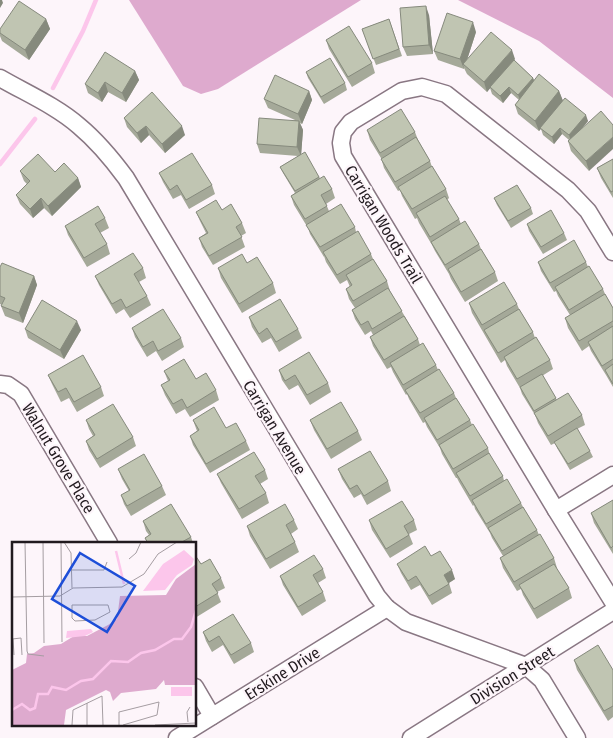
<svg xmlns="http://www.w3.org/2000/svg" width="613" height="738" font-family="'Fira Sans Condensed',sans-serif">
<rect width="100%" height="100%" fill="#fdf5fa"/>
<g fill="#deaace">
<path d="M129 0H361L218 89 201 94 183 86Z"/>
<path d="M458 0H613V98L539 41Z"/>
</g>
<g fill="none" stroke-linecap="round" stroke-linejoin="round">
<g stroke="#fcc6eb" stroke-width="4.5">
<path d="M53 88 83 31 96 0"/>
<path d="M0 164 35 119"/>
</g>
<defs>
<g id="street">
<path d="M0 78C26 93 56 106 79 126 97 141 112 159 126 178L377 596 387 608 406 622 526 666 542 680 577 738"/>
<path d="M613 252 588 211 568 190 446 94 422 87 402 91 351 122 343 132 341 143 343 156 556 510 613 475"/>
<path d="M0 384 8 385 21 394 109 543"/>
<path d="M556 510 613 602"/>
<path d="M195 687 212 716"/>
<path d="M177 738 387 608"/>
<path d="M411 738 613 611"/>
</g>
</defs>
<use href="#street" stroke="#897783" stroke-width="19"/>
<use href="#street" stroke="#fff" stroke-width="16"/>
</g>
<g fill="#a5a999">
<path d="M429 15 433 54 407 56 403 47Z"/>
<path d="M46 19 50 29 29 60 2 41 0 36V29Z"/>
<path d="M389 19 402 56 376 65 362 29Z"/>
<path d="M476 32 467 60 515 59 514 60 533 78 534 80 559 91 563 101 588 121 583 127 589 171 571 151 568 141 569 140 562 134 554 144 543 135 541 129 539 131 518 114 515 105 519 100 511 93 503 103 492 94 490 88 487 92 467 74 464 68V69L438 60 434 51Z"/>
<path d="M326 40 372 63 375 73 352 87 329 49Z"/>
<path d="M135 71 139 80 126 102 108 92 102 102 88 93 85 84Z"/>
<path d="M306 72 345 83 347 90 324 104 308 78Z"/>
<path d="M309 91 312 100 302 124 300 123 303 130 301 155 320 178 332 189 335 198 326 204 329 211 355 227 356 232 371 254 373 259 387 281 390 291 418 339 420 345 436 365 438 370 454 393 456 398 470 420 472 425 488 448 490 456 503 476 504 481 521 503 523 507 537 530 539 535 554 558 557 568H556L569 588 572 598 537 619 523 595 521 589 517 591 503 568 500 558 503 556 492 538 490 533 475 509 474 505 473 506 459 482 457 478H456L442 454 440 448 427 427 425 422 423 423 409 399 407 394 406 395 393 372 391 367 387 369 373 346 370 337 373 335 371 331 365 335 355 319 352 310 355 308 349 299 346 289 350 287 347 280 340 284 326 262 324 256V257L310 234 308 228 294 205 291 196 295 193 283 173 280 167 298 156 260 153 257 144 295 120 268 108 264 99Z"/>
<path d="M124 118 185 135 165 153 149 135 141 143 127 127Z"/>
<path d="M367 130 415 132 418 140 430 161 432 167 446 189 449 198 447 200 459 219 461 224 479 244 481 249 495 272 498 281 465 302 451 279 449 274 435 251 432 245 419 223 417 218 415 219 402 196 400 190 398 191 384 168 381 158 370 140Z"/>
<path d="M613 159V198L601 178 597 168Z"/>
<path d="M20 171 55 172 78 178 81 187 52 216 44 208 33 218 20 204 16 195 27 184 24 181Z"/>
<path d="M159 173 212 185 215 194 189 209 181 195 173 199 163 182Z"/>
<path d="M494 198 531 208 533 214 511 228 497 205Z"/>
<path d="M222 210 242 223 246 233 241 236 245 247 213 265 202 247 199 238 206 233 200 221 196 212Z"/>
<path d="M105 218 109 228 100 233 107 244 110 254 87 267 68 235 65 226Z"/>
<path d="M527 224 564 233 567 240 543 254 529 231Z"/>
<path d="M538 262H586L588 267 603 289 605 294 613 308V387L606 375 591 351 589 346 582 351 568 328 565 318 570 315 558 296 556 291 554 292 541 271Z"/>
<path d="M247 263 273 283 276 293 242 313 221 278 218 268Z"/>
<path d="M0 267 34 276 37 285 23 323 5 316 1 306 2 305 0 304Z"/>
<path d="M143 268 146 278 139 282 147 296 151 305 130 318 124 309 116 314 99 285 95 276Z"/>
<path d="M469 303 517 304 519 309 533 332 535 338 550 360 553 369 542 376 557 400 582 415 585 425 577 429 590 451 593 457 570 470 557 448 555 443 551 445 538 423 535 415 522 394 520 388 507 366 505 360 501 363 472 313Z"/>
<path d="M249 317 298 329 302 338 279 352 271 338 262 343 252 327Z"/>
<path d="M132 328 181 338 184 347 162 361 156 351 147 357 135 337Z"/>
<path d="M25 329 81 330 64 359 28 338Z"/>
<path d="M279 370 328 383 331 392 310 405 298 385 289 390 282 380Z"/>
<path d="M164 371 196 379 216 390 219 400 190 417 185 409 176 414 165 395 161 385 168 381Z"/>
<path d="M48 375 101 387 104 396 77 412 69 398 61 402 52 384Z"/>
<path d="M86 420 133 437 136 446 100 468 89 450 86 441 93 436 89 429Z"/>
<path d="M193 420 226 428 246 441 250 450 210 473 193 445 190 436 197 431Z"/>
<path d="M310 420 358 431 362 440 331 459 314 430Z"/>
<path d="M118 469 162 486 166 495 131 516 124 504 121 495 129 491 122 479Z"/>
<path d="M338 469 388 481 391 491 367 505 361 494 354 498 342 479Z"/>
<path d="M265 470 268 479 260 484 266 493 269 503 242 519 221 483 217 474Z"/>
<path d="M613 500V554L594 523 591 513Z"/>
<path d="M294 520 298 529 291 534 295 542 299 552 270 569 250 536 247 526Z"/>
<path d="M369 520H414L417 530 409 534 413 544 390 558 372 530Z"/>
<path d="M143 521 191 537 193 543H147L145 538 149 535 146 531Z"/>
<path d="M195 555 201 564 221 578 225 588 217 592 221 602 195 618Z"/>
<path d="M431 556 455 579 449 583 452 593 432 605 420 585 411 590 401 573 397 564Z"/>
<path d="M323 569 326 578 318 583 323 592 326 601 302 616 283 585 280 576Z"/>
<path d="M203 632 251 643 254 652 234 664 223 645 212 652 206 641Z"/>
<path d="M574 660 613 670V717L608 721 577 670Z"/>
</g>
<g fill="#868a7d">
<path d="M0 0H2L3 3 0 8Z"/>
<path d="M426 6 429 15 433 54 429 45Z"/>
<path d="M46 19 50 29 29 60 25 50Z"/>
<path d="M473 22 476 32 465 66 463 64 464 69 460 59Z"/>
<path d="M512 50 515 59 487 92 484 82Z"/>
<path d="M135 71 139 80 126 102 122 93Z"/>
<path d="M533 78 536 85 521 102 518 95Z"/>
<path d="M105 82 108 92 102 102 98 93Z"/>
<path d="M509 87 511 93 503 103 500 96Z"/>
<path d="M309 91 312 100 302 124 298 114Z"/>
<path d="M559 91 563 101 539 131 535 121Z"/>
<path d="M586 115 588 121 571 142 569 135Z"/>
<path d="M299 121 303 130 301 156 297 147Z"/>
<path d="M146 126 149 135 141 143 137 133Z"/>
<path d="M182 126 185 135 165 153 162 144Z"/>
<path d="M560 128 562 134 554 144 552 137Z"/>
<path d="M613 137V149L589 171 586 161Z"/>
<path d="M78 178 81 187 52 216 48 206Z"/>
<path d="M41 198 44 208 33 218 30 209Z"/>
<path d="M34 276 37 285 23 323 19 313Z"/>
<path d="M77 321 81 330 64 359 60 350Z"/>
<path d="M452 570 455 579 447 584 444 575Z"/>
</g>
<g fill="#c0c5b2" stroke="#868a7d">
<path d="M19 1 46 19 25 50 0 33V29Z"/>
<path d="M426 6 429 45 403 47 400 8Z"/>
<path d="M447 13 473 22 460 59 434 51Z"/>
<path d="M389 19 399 49 373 59 362 29Z"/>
<path d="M349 26 372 63 348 77 326 40Z"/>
<path d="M491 32 512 50 484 82 463 64Z"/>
<path d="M105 52 135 71 122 93 105 82 98 93 85 84Z"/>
<path d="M330 58 345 83 321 97 306 72Z"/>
<path d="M514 60 533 78 518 95 509 87 500 96 490 87Z"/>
<path d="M539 74 559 91 535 121 515 105Z"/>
<path d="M275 75 309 91 298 114 264 99Z"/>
<path d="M152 92 182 126 162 144 146 126 137 133 124 118Z"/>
<path d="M565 98 586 115 569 135 560 128 552 137 540 128Z"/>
<path d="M401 109 415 132 380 153 367 130Z"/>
<path d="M601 111 613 125V137L586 161 568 141Z"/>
<path d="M259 118 299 121 297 147 257 144Z"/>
<path d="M416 137 430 161 395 182 381 159Z"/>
<path d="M305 152 319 177 295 191 280 167Z"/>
<path d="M192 153 212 185 186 200 177 185 170 190 159 173Z"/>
<path d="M38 154 55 172 64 163 78 178 48 206 41 198 30 209 16 195 30 181 20 171Z"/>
<path d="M613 159V191L611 192 597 168Z"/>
<path d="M432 166 446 189 412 209 398 187Z"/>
<path d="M324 176 332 189 321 195 327 206 305 219 291 196Z"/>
<path d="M517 185 531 208 508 221 494 198Z"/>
<path d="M445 196 459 219 430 237 416 213Z"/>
<path d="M216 200 222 210 231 204 242 223 236 227 242 237 209 256 199 238 208 233 196 212Z"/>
<path d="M341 204 355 227 320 247 306 225Z"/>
<path d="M98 206 105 218 95 224 107 244 84 258 65 226Z"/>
<path d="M551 210 564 233 541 247 527 224Z"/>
<path d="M465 221 479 244 445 265 431 242Z"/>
<path d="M358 231 371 254 337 275 323 252Z"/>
<path d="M574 240 586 262 550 283 538 262Z"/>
<path d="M481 249 495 272 461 292 448 269Z"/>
<path d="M133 253 143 268 134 274 147 296 126 308 121 299 112 304 95 276Z"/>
<path d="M242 254 247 263 257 257 273 283 239 304 218 268Z"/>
<path d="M373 259 387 281 353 301 346 289 352 285 346 275Z"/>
<path d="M2 263 34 276 19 313 1 306 5 298 0 296V267Z"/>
<path d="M589 266 603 289 569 310 555 287Z"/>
<path d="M504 282 517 304 482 325 469 303Z"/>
<path d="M388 288 402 311 372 329 368 321 361 325 352 310Z"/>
<path d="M605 294 613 308V321L579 341 565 318Z"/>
<path d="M280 299 298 329 276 342 267 328 259 334 249 317Z"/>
<path d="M42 300 77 321 60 350 25 329Z"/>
<path d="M163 309 181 338 158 351 153 341 143 347 132 328Z"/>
<path d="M519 309 533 332 498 353 484 330Z"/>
<path d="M404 316 418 339 384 360 370 337Z"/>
<path d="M613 326V359L602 366 588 342Z"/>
<path d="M536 337 550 360 517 379 504 357Z"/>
<path d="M423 343 436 365 403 385 390 363Z"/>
<path d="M309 352 328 383 307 395 295 375 285 381 279 370Z"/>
<path d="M83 355 101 387 74 402 66 388 58 392 48 375Z"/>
<path d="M184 359 196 379 206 373 216 390 187 408 182 399 173 404 161 385 170 380 164 371Z"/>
<path d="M613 364V384L605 370Z"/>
<path d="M439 369 454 393 420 413 405 390Z"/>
<path d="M542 374 556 398 534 411 520 387Z"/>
<path d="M568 393 582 415 548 436 534 413Z"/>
<path d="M456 398 470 420 437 440 424 418Z"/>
<path d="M341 402 358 431 327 449 310 420Z"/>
<path d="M113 404 133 437 97 459 86 441 95 435 86 420Z"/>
<path d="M214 407 226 428 236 423 246 441 206 464 190 436 199 430 193 420Z"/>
<path d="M473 424 488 448 453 469 439 445Z"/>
<path d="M577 428 590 451 568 464 554 442Z"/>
<path d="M370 451 388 481 364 496 357 485 350 489 338 469Z"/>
<path d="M254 452 265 470 255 476 266 493 239 509 217 474Z"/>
<path d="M489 453 503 476 470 496 456 473Z"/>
<path d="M144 454 162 486 127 506 121 495 130 490 118 469Z"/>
<path d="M507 479 521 503 486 524 472 500Z"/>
<path d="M613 500V546L611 548 591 513Z"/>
<path d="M402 501 414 520 404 526 409 535 386 549 369 520Z"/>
<path d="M171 504 191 537 180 543H148L145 538 151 534 143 521Z"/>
<path d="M285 504 294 520 286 525 295 542 266 559 247 526Z"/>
<path d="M523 507 537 530 502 551 488 528Z"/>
<path d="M540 534 554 558 514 582 500 558Z"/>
<path d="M425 546 431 556 440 551 452 570 444 575 449 584 429 596 416 576 408 581 397 564Z"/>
<path d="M195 555 201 564 210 559 221 578 212 584 218 593 195 607Z"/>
<path d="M314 555 323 569 313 575 323 592 298 607 280 576Z"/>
<path d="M554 564 569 588 534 609 519 585Z"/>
<path d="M233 614 251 643 231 655 219 636 209 642 203 632Z"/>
<path d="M598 645 613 670V706L604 711 574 660Z"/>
</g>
<g text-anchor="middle" stroke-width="4.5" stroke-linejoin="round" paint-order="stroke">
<g font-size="16" fill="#211a1f" stroke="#fdf5fa">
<text transform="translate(384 224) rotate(59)" y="6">Carrigan Woods Trail</text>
<text transform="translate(275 427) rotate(59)" y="6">Carrigan Avenue</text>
<text transform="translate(59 458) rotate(59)" y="6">Walnut Grove Place</text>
<text transform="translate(282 673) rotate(-32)" y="6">Erskine Drive</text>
<text transform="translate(512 675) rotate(-32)" y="6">Division Street</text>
</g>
</g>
<g transform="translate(12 542)">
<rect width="184" height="184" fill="#fdf5fa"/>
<path d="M184 22V143H153L152 138 144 147 109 151 101 159 98 150 94 148 54 168 52 183H0V128L14 121 15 112 22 111 32 104 49 102 62 94H75L96 83 105 77 108 54 154 53 164 37Z" fill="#deaace"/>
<path d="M172 8 182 17 180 23 165 33 153 48 131 49 151 22ZM79 87 81 90 73 94 54 96 55 89ZM180 145V154H159V145Z" fill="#fcc6eb"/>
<path fill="none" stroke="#fcc6eb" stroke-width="2.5" d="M104 9 112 42M0 168 10 162 18 168 23 166 26 152H36L40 145 54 148 69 139 81 137 99 119 116 120 129 111 143 108 162 97H170L179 85 184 68"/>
<path fill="none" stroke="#a59da2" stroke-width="1" d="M13 0 15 109 16 112 32 114M31 0 32 101M49 0 50 100M52 0 59 11 60 46M117 17 124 11 129 0M60 28H92L95 20M0 55 48 54 61 46 110 45 132 32 146 12 165 0M60 63H96L98 70 83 78 63 79 60 76ZM0 97 9 96 10 113M1 97 2 113M75 161V183M176 180 175 170 178 165M60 183 61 168 90 154 91 183M107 183V170L147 160 145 173 111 183M143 183 184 181"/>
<path fill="#1d4ed8" fill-opacity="0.15" stroke="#1d4ed8" stroke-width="2.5" d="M68 11 123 44 95 90 40 57Z"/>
<rect width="184" height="184" fill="none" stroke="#211a1f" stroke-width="2.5"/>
</g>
</svg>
